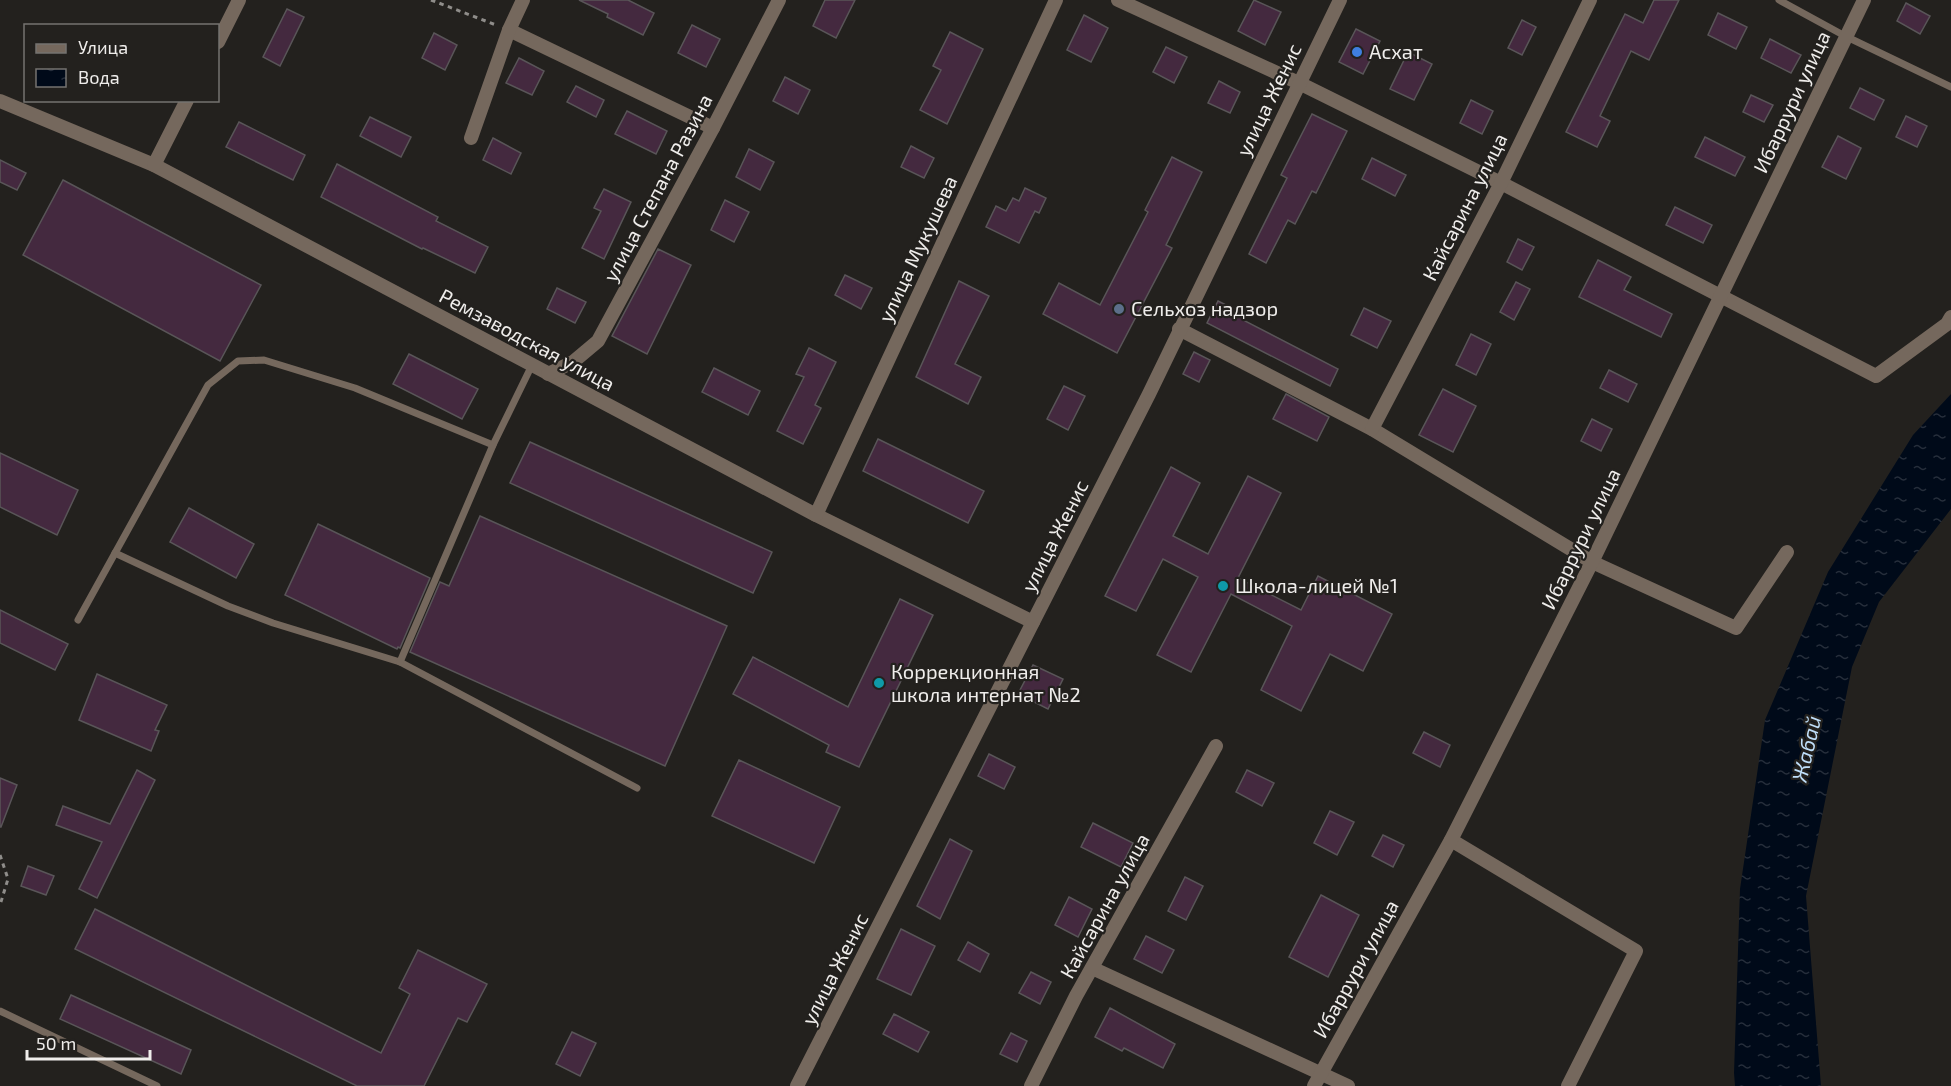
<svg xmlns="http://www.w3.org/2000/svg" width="1951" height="1086" font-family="'Exo 2',sans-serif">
<defs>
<pattern id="water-ripples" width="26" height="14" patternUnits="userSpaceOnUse" patternTransform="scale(1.5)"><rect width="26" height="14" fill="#000a19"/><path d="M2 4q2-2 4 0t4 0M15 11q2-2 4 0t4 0" fill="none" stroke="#262e3b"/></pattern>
</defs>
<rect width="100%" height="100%" fill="#23211e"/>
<path fill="url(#water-ripples)" d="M1951 394V509L1879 602 1852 667 1806 896 1821 1086H1735L1734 1073 1740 889 1765 720 1828 572 1913 435Z"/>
<g fill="#44293f" stroke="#595558" stroke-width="1.5">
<path d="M579 0H628L654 13 643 35 607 17 608 14Z"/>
<path d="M825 0H855L836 38 813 26Z"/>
<path d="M1254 0 1281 12 1265 45 1238 31Z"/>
<path d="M1654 0H1679L1649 60 1631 51 1600 116 1610 121 1597 147 1566 132 1625 14 1643 23Z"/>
<path d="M1906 3 1930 16 1920 34 1897 21Z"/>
<path d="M287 9 304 17 280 66 263 57Z"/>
<path d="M1718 13 1747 27 1736 49 1708 35Z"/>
<path d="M1084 15 1108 28 1091 62 1067 50Z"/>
<path d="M1522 20 1536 27 1522 55 1508 48Z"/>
<path d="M692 25 720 39 706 67 678 53Z"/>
<path d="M1356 29 1380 41 1363 74 1339 62Z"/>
<path d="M950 32 983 49 947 124 920 110 941 70 933 66Z"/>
<path d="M434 33 457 45 445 70 422 58Z"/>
<path d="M1770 39 1801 55 1791 73 1761 58Z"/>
<path d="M1166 47 1187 57 1174 83 1153 72Z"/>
<path d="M1408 52 1432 64 1414 100 1390 89Z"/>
<path d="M519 58 544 71 532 95 506 83Z"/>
<path d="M785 77 810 90 798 114 773 101Z"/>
<path d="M1219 81 1240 92 1230 113 1208 103Z"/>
<path d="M576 86 604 100 596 117 567 102Z"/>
<path d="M1860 88 1884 100 1874 120 1850 108Z"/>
<path d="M1751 95 1773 105 1764 122 1743 112Z"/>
<path d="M1471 100 1493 111 1482 134 1460 123Z"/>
<path d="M627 111 667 131 656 154 615 134Z"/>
<path d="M1312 114 1347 131 1316 193 1312 191 1295 224 1288 220 1266 263 1249 254 1287 178 1281 175Z"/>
<path d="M1906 116 1927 126 1917 147 1896 137Z"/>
<path d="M370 117 411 137 401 157 360 136Z"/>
<path d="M239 122 305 155 293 180 226 147Z"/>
<path d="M1838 136 1861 148 1846 179 1822 167Z"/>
<path d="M1705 137 1745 157 1735 176 1695 157Z"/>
<path d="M493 138 521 153 511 174 483 160Z"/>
<path d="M911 146 934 158 924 178 901 167Z"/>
<path d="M749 149 774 162 760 190 736 177Z"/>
<path d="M1172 157 1202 172 1166 245 1172 248 1117 353 1043 314 1059 283 1100 305 1148 212 1145 210Z"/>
<path d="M1372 158 1406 175 1395 196 1362 179Z"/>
<path d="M0 160 26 173 17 190 0 182Z"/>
<path d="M337 164 438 217 436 221 488 247 475 273 423 248 422 249 321 197Z"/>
<path d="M63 180 261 285 220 361 23 255Z"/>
<path d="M1025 188 1046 198 1039 213 1035 211 1019 243 986 227 996 206 1006 211 1013 198 1019 201Z"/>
<path d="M604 189 631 202 604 259 582 248 601 211 594 208Z"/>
<path d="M725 200 749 212 734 242 711 230Z"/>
<path d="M1675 207 1712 225 1703 243 1666 225Z"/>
<path d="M1518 239 1534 247 1522 270 1507 262Z"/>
<path d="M658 249 691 265 647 354 612 336Z"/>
<path d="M1598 260 1631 277 1624 290 1672 314 1661 337 1579 297Z"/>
<path d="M845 275 872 288 861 309 835 295Z"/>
<path d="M959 281 989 296 955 364 981 377 968 404 916 377Z"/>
<path d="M1516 282 1530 289 1514 320 1500 312Z"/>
<path d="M557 288 586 302 575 323 547 309Z"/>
<path d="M1218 301 1246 315 1243 320 1338 369 1330 386 1207 323Z"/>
<path d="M1364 308 1391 321 1377 348 1351 335Z"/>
<path d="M1471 334 1491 344 1476 375 1456 365Z"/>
<path d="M809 348 836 362 815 405 821 408 803 444 777 431 804 377 796 374Z"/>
<path d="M1194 352 1210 360 1199 382 1183 374Z"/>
<path d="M409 354 478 389 462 419 393 384Z"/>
<path d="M714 368 760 391 748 415 702 392Z"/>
<path d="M1609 370 1637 384 1628 402 1600 388Z"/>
<path d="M1064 386 1085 396 1068 430 1047 419Z"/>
<path d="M1443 389 1476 406 1453 452 1419 435Z"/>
<path d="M1286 394 1329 417 1317 441 1273 419Z"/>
<path d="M1592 419 1612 429 1601 451 1581 441Z"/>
<path d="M878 439 984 491 968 523 863 471Z"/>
<path d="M530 442 772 552 753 593 510 483Z"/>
<path d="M0 453 78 490 57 535 0 507Z"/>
<path d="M1171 467 1200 483 1173 536 1208 554 1248 476 1281 493 1238 578 1301 610 1318 576 1392 614 1363 671 1330 654 1301 711 1261 690 1292 626 1231 594 1191 672 1157 655 1198 577 1163 559 1136 611 1105 596Z"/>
<path d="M189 508 254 544 236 578 170 542Z"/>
<path d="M480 516 727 626 665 766 410 652 440 582 449 586Z"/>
<path d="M318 524 430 578 400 648 398 647 397 649 285 595Z"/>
<path d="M900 599 933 615 859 767 826 752 829 745 733 694 753 657 848 707Z"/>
<path d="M0 610 68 644 55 670 0 643Z"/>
<path d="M1033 665 1063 679 1048 709 1018 694Z"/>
<path d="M97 674 167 705 155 730 159 731 151 751 79 720Z"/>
<path d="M1424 732 1450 745 1440 767 1413 753Z"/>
<path d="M989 754 1015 767 1004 789 978 776Z"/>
<path d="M739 760 840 807 814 863 712 816Z"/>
<path d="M137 770 155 780 97 898 79 889 102 842 56 825 63 806 110 824Z"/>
<path d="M1247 770 1274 783 1262 806 1236 792Z"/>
<path d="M0 778 17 785 1 827H0Z"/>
<path d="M1330 811 1354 822 1337 855 1314 843Z"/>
<path d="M1093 823 1133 843 1121 867 1081 847Z"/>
<path d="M1383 835 1404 845 1393 867 1372 856Z"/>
<path d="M950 839 972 851 940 919 917 906Z"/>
<path d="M28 866 54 876 46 895 21 886Z"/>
<path d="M1185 877 1203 886 1186 920 1168 911Z"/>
<path d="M1321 895 1359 915 1328 977 1289 957Z"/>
<path d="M1069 897 1092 909 1078 937 1055 925Z"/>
<path d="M95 909 381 1053 410 994 399 988 418 950 487 984 467 1022 458 1018 424 1086H357L75 949Z"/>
<path d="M901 929 935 946 911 995 877 979Z"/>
<path d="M1146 936 1174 950 1162 973 1134 959Z"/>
<path d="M968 942 989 954 980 972 958 960Z"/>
<path d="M1031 972 1051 982 1040 1004 1019 993Z"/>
<path d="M71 995 191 1050 181 1074 60 1019Z"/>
<path d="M1110 1008 1175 1044 1163 1068 1124 1048 1122 1051 1095 1037Z"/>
<path d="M894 1014 929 1032 918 1052 883 1034Z"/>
<path d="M572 1032 596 1043 580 1076 556 1064Z"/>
<path d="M1011 1033 1027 1041 1017 1062 1000 1054Z"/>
</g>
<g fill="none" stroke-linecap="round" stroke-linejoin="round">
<g stroke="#8f8d8a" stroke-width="3" stroke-dasharray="4.5 4.5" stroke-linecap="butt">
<path d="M431 0 496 25"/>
<path d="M0 855 8 879 0 905"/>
</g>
<g stroke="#75685d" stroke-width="7">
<path d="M1779 0 1845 36 1951 87"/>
<path d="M115 553 228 606 273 623 400 662 637 788"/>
<path d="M78 620 208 385 238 361 264 360 355 388 493 445"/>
<path d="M400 662 493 445 532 365"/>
<path d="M0 1011 157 1086"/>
</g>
<g stroke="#75685d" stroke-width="14">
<path d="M1118 0 1299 83 1501 183 1876 376 1947 324 1951 317"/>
<path d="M509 30 713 128"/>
<path d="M218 42 239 0"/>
<path d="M0 101 154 165 816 515 1033 622"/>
<path d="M471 138 509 30 523 0"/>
<path d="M154 165 187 100"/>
<path d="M1179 329 1372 429 1592 562 1736 628 1787 552"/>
<path d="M548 374 573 362 598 341 713 128 779 0"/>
<path d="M1372 429 1501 183 1590 0"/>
<path d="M816 515 1056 0"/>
<path d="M1451 840 1636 951 1568 1086"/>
<path d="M1092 968 1348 1086"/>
<path d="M797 1086 1149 394 1340 0"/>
<path d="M1031 1086 1076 996 1216 746"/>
<path d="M1314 1086 1451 840 1592 562 1864 0"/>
</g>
</g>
<circle fill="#3f7fe0" stroke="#23211e" stroke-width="2" cx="1357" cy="52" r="6"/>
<circle fill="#5c6f8a" stroke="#23211e" stroke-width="2" cx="1119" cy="309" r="6"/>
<g fill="#0f9aa8" stroke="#23211e" stroke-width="2">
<circle cx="1223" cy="586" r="6"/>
<circle cx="879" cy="683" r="6"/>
</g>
<g text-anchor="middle" stroke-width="4.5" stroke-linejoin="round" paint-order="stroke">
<g font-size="20" fill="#efedeb" stroke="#23211e" text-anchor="start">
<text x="1369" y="59">Асхат</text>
<text x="1131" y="316">Сельхоз надзор</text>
<text x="1235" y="593">Школа-лицей №1</text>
<text x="891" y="679">Коррекционная<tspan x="891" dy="23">школа интернат №2</tspan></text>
</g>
<g font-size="20" fill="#efedeb" stroke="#23211e">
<text transform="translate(1269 100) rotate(-64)" y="7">улица Женис</text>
<text transform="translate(1792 102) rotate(-65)" y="7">Ибаррури улица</text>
<text transform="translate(658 188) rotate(-62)" y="7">улица Степана Разина</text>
<text transform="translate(1465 207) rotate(-63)" y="7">Кайсарина улица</text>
<text transform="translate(918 249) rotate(-65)" y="7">улица Мукушева</text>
<text transform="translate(527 340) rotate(28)" y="7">Ремзаводская улица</text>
<text transform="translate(1055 536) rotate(-63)" y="7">улица Женис</text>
<text transform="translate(1581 539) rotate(-64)" y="7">Ибаррури улица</text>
<text transform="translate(1105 906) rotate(-61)" y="7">Кайсарина улица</text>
<text transform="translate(835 969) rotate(-63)" y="7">улица Женис</text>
<text transform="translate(1356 969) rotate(-61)" y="7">Ибаррури улица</text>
</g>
<g font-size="21" font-style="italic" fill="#bfdef9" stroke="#23211e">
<text transform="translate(1807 749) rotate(-77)" y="7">Жабай</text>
</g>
</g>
<rect x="24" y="24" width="195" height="78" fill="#23211e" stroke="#757370" stroke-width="1.5"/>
<rect x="36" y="44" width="30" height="9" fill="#75685d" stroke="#757370" stroke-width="1.5"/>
<text x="78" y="54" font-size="18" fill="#efedeb">Улица</text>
<rect x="36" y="69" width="30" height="18" fill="url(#water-ripples)" stroke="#757370" stroke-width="1.5"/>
<text x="78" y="84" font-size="18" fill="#efedeb">Вода</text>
<path d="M27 1050v9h123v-9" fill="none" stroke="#efedeb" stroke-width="3"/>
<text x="36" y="1050" font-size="18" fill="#efedeb" stroke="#23211e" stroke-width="4.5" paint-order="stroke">50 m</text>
</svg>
